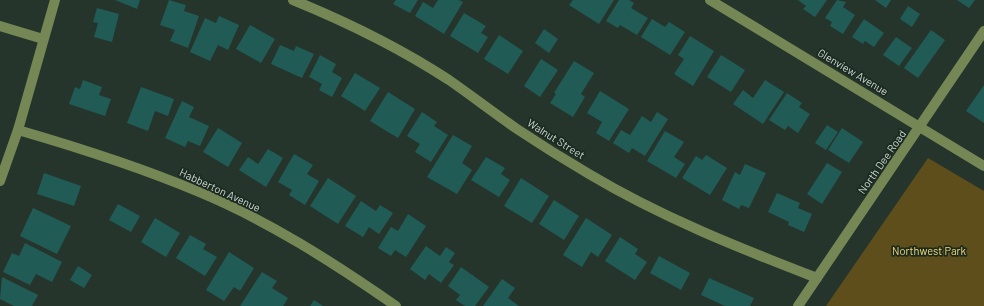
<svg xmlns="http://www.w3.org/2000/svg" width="984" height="306" font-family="Barlow,sans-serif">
<rect width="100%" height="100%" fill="#25352b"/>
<path fill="#5e4e1b" d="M928 158 984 191V306H826Z"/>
<g fill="#215b56">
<path d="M115 0H140L137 9Z"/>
<path d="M169 0 186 5 184 11 199 16 188 48 170 41 175 30 160 25Z"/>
<path d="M396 0H418L410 13 393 4Z"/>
<path d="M438 0H459L463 2 444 34 415 16 423 2 433 8Z"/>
<path d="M573 0H614L599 24 569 5Z"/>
<path d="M619 0H629L634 3 631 8 648 18 637 35 620 25 618 28 606 21Z"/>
<path d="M798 0H827L815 17 803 9 806 6Z"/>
<path d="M837 0 846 2 843 7 855 15 843 34 830 26 832 22 825 18Z"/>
<path d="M875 0H891L886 8Z"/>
<path d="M957 0H975L969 8Z"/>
<path d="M908 6 920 14 912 27 900 19Z"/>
<path d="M97 8 119 14 112 42 94 37 98 23 93 22Z"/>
<path d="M464 13 486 26 481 33 488 37 478 53 450 36Z"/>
<path d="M219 16 239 25 228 50 218 45 210 61 190 52 205 18 216 23Z"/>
<path d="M652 19 665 27 669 22 685 32 670 55 641 37Z"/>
<path d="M864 19 884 33 874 47 865 41 863 44 852 37Z"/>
<path d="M250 25 275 39 261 63 236 49Z"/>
<path d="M544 29 558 39 549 53 535 43Z"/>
<path d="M931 30 945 40 918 78 904 68Z"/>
<path d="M499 35 523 51 508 74 484 59Z"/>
<path d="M690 36 714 51 693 86 674 74 684 59 678 55Z"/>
<path d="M896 37 912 48 899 66 883 55Z"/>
<path d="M280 45 294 51 296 46 314 54 302 78 271 64Z"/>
<path d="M320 55 336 64 332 72 342 78 332 97 319 90 322 84 309 77Z"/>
<path d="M721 55 745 70 731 92 707 77Z"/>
<path d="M541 59 558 70 540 97 524 86Z"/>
<path d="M574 61 594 73 581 94 585 97 573 117 550 103 556 94 554 93Z"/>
<path d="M355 73 380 88 365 111 341 96Z"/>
<path d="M83 80 102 87 99 95 111 99 105 116 69 104 75 87 80 89Z"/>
<path d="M765 80 784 92 763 124 733 104 743 90 753 98Z"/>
<path d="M984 85V123L966 111Z"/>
<path d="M141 87 174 99 168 116 155 111 148 131 127 123Z"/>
<path d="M600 91 629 109 609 141 596 133 602 122 587 113Z"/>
<path d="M388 92 415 109 398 138 370 121Z"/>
<path d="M787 93 802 103 799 107 810 114 798 133 788 126 785 130 769 120Z"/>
<path d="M182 101 194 107 189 117 209 126 200 146 188 141 185 147 165 138Z"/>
<path d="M422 112 437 122 434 126 448 135 431 162 415 152 420 144 407 136Z"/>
<path d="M657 112 668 119 645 156 632 148 629 153 613 143 621 130 630 135 642 116 651 122Z"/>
<path d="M827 125 838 132 826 150 815 143Z"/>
<path d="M218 128 242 143 228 167 203 152Z"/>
<path d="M842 128 863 142 849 163 828 150Z"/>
<path d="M665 131 684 142 674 157 685 164 676 178 647 161Z"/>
<path d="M453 135 472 146 462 163 472 170 457 194 427 177Z"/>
<path d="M268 149 283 158 266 187 239 170 248 157 258 164Z"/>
<path d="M294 154 313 165 307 174 319 181 305 205 289 195 292 190 278 182Z"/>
<path d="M706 155 727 168 710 195 682 178 696 156 702 160Z"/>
<path d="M486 157 505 168 501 174 510 180 499 197 471 180Z"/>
<path d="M827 163 842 172 822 204 807 194Z"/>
<path d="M745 164 766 173 749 208 741 205 739 209 722 200 735 172 740 175Z"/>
<path d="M44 173 81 186 74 206 37 194Z"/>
<path d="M328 178 356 196 338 224 310 206Z"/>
<path d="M521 178 549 196 532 223 504 206Z"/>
<path d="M777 193 800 203 798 208 812 214 804 232 788 225 789 222 768 212Z"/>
<path d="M554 200 579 216 564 240 539 224Z"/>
<path d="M361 201 376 211 380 205 393 213 379 234 369 227 363 237 345 226Z"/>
<path d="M118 204 140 216 131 232 109 220Z"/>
<path d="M33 208 71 226 57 254 20 236Z"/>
<path d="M408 214 426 226 406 257 395 250 391 256 378 248 391 227 398 231Z"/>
<path d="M155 218 180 233 166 257 141 242Z"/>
<path d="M586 218 612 235 598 257 591 252 582 267 563 255Z"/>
<path d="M190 235 206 244 203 249 217 257 205 276 176 258Z"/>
<path d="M620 237 638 249 635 254 647 262 635 280 605 261Z"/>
<path d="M25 243 62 262 52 282 36 274 30 285 3 272 12 253 19 256Z"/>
<path d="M426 246 440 256 446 247 455 253 449 262 454 265 441 283 429 274 425 280 410 269Z"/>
<path d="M229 252 254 268 240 291 234 287 224 301 206 290Z"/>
<path d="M659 256 690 273 681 290 650 273Z"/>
<path d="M78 266 92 275 84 288 70 280Z"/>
<path d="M461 267 489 287 475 306H465L456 300 460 295 448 286Z"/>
<path d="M262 272 277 281 272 288 288 298 283 306H240Z"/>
<path d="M2 277 38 295 32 306H14L0 299Z"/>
<path d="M709 278 754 298 750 306H725L701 295Z"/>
<path d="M502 279 515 288 508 298 519 306H483Z"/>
<path d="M314 300 323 306H310Z"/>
</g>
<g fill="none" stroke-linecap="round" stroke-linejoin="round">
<g stroke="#768756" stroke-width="10">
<path d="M293 0C347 22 400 48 449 80 472 96 494 113 517 129 541 145 565 160 589 174 661 217 739 248 817 278"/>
<path d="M710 0 984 166"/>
<path d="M0 26 43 39"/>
<path d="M18 130C80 148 140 167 199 192 269 221 334 263 396 306"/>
<path d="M0 181 18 130 55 0"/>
<path d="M798 306 984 31"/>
</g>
</g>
<g text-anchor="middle" stroke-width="3.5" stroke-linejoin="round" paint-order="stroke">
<g font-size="11" fill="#cdd7d0" stroke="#1b2b21">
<text transform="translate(853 72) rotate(31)" y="4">Glenview Avenue</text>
<text transform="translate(556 139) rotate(32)" y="4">Walnut Street</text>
<text transform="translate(882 162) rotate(-55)" y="4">North Dee Road</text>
<text transform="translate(220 190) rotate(25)" y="4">Habberton Avenue</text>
</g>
<g font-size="11" fill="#fbda70" stroke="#1b2b21">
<text x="929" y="255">Northwest Park</text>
</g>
</g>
</svg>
